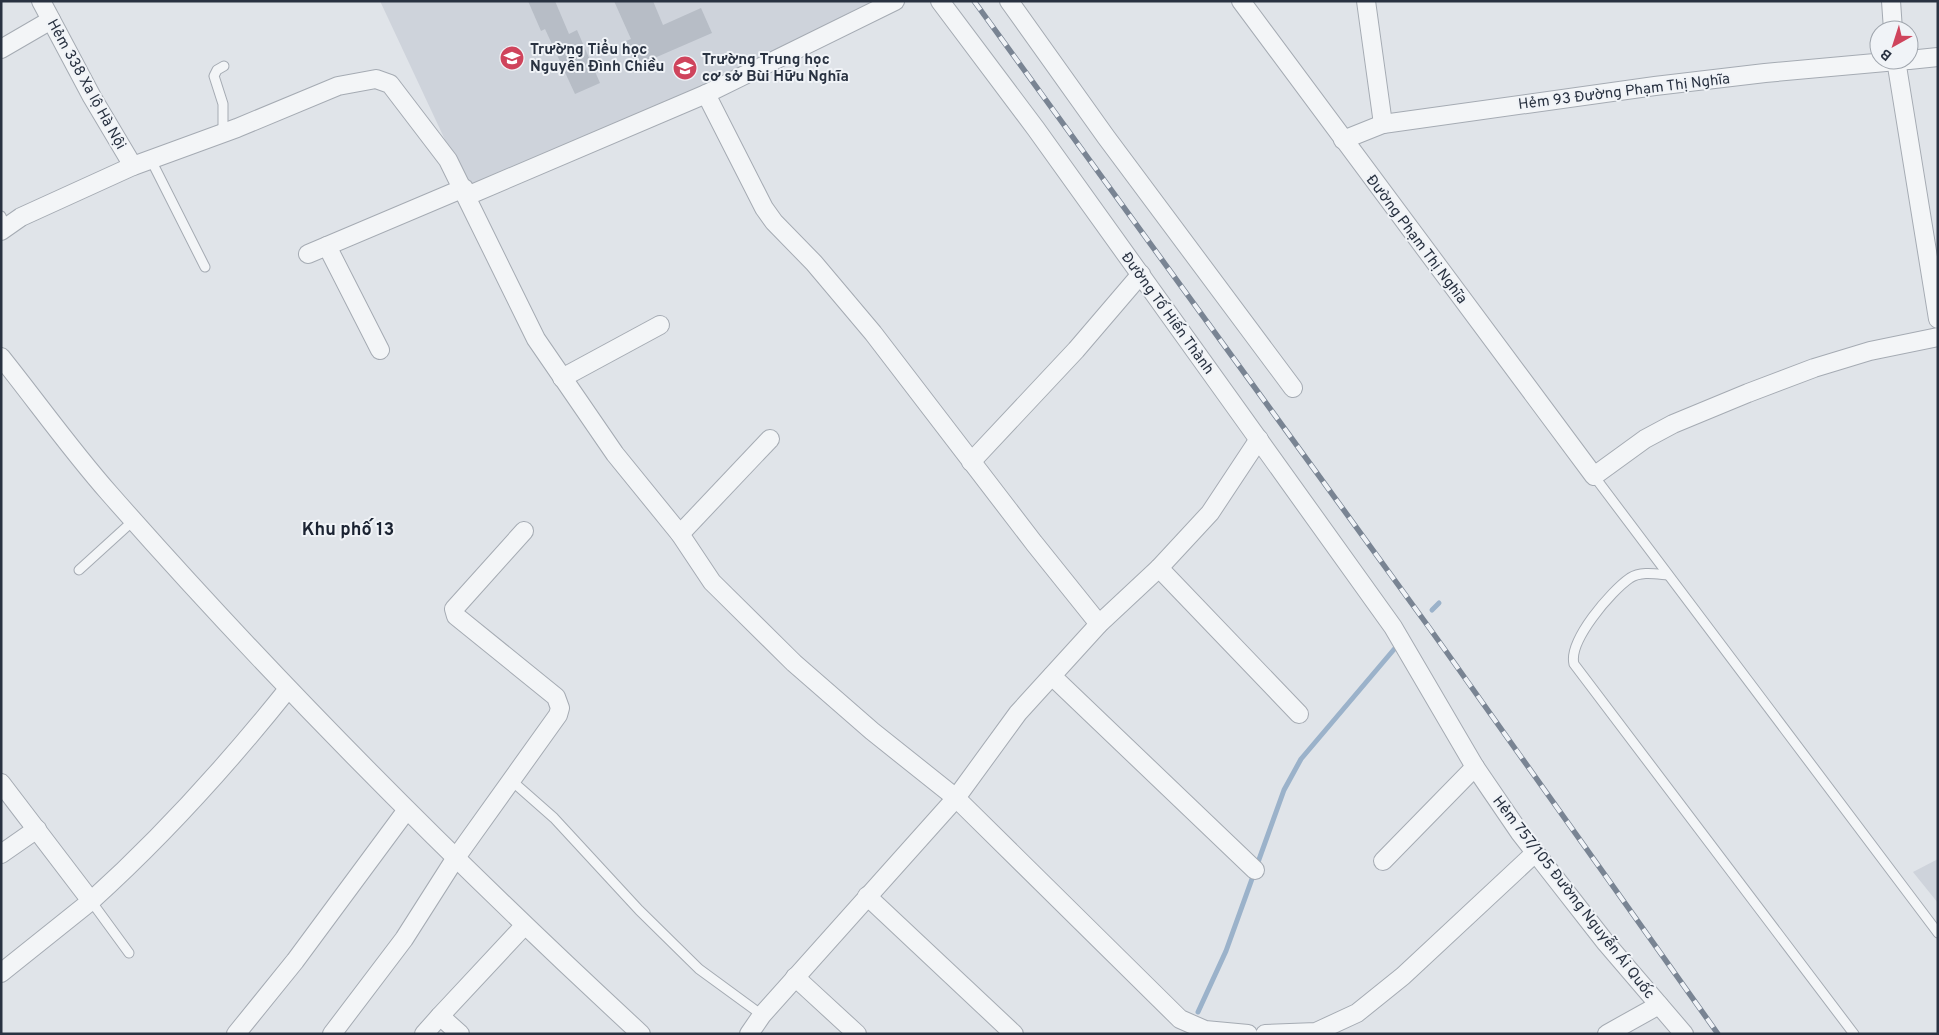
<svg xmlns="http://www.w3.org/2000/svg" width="1939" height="1035" font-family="Overpass,sans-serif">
<rect width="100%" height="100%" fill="#e0e4e9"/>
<g fill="#ced3db">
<path d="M380 1H881L705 89 468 189Z"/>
<path d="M1938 859V903L1913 872Z"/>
</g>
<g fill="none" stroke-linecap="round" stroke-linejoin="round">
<g stroke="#9bb2ca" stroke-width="5">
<path d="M1432 610 1439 603"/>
<path d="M1198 1012 1226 951 1284 790 1301 759 1396 647"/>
</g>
</g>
<g fill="#b7bdc6">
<path d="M528 1H555L569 34 577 30 600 83 575 94 545 29 541 31Z"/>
<path d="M614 1H653L663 25 701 8 712 33 636 66 626 41 631 39Z"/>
</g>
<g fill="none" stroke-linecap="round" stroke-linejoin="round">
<defs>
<g id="service">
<path d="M223 133V104L214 76 217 70 224 66"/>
<path d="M151 160 205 267"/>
<path d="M1 216 6 227"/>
<path d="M1594 476 1938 933"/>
<path d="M79 570 134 520"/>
<path d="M1668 575C1656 574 1641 571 1630 578 1611 591 1568 641 1574 664L1854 1034"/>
<path d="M512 781 554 818 639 910 699 969 762 1015"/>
<path d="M91 901 129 953"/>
</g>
<g id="minor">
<path d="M41 1 92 97 133 166"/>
<path d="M940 1 1036 129 1393 627 1475 767 1520 833 1606 943 1684 1034"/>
<path d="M1009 1 1106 137 1293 388"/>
<path d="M1241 1 1594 476 1645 439 1673 424 1748 393 1814 368 1870 351 1938 337"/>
<path d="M1366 1 1383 124"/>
<path d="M1891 1 1893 30"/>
<path d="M1 49 51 20"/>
<path d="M1896 60 1938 319"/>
<path d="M1909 60 1938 57"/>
<path d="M706 94 764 208 774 222 814 263 873 333 1034 543 1099 624"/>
<path d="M1343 140 1383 124 1655 86 1765 73 1908 60"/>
<path d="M467 196 706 94 895 1"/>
<path d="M1 231 21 217 133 166 237 128 338 86 376 79 390 84 448 160 536 339 615 454 680 534 712 582 794 663 872 731 956 798 1180 1019 1205 1030 1248 1034"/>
<path d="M327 246 380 350"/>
<path d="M308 254 464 188"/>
<path d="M1 357C37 402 71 450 109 493 276 683 455 862 641 1034"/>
<path d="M562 378 660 325"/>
<path d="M971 462 1076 350 1141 274"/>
<path d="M680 534 770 439"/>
<path d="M1159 568 1299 714"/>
<path d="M1052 676 1255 870"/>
<path d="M1 783 91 901C163 836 228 764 288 689"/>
<path d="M1 854 37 829"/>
<path d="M1383 861 1475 767"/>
<path d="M867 896 1014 1034"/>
<path d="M1 973 91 901"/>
<path d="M795 977 857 1034"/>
<path d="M236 1034 295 961 406 811"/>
<path d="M332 1034 404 939 455 859 558 715 560 708 556 697 456 616 454 609 524 531"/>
<path d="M424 1034 440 1016"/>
<path d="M460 1034 440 1016 524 926"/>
<path d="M749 1034 762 1015 956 798 1018 713 1099 624 1159 568 1210 513 1259 439"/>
<path d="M1265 1034 1316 1032 1357 1013 1403 976 1535 853"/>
<path d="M1607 1034 1659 1005"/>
</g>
</defs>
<use href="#service" stroke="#a5abb3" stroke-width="11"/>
<use href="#minor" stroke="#a5abb3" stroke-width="20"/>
<use href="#service" stroke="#f3f5f7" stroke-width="9"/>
<use href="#minor" stroke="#f3f5f7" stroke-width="18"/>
<defs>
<path id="rail" d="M974 1 1428 626 1718 1034"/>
</defs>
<use href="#rail" stroke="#798493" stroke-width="5.5"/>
<use href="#rail" stroke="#f0f3f7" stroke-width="4" stroke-dasharray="11" stroke-linecap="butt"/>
</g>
<defs>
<symbol id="school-disc" viewBox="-11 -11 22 22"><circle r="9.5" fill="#cf445c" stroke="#f0f3f7"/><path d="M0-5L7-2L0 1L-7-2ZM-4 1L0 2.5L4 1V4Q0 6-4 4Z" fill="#fff"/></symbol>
</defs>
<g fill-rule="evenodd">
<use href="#school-disc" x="498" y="44" width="28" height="28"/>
<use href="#school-disc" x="671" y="54" width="28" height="28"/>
</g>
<g text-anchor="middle" stroke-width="4" stroke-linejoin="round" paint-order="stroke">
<g font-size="15" font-weight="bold" fill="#293241" stroke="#f0f3f7" text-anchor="start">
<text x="530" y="54">Trường Tiểu học<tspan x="530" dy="17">Nguyễn Đình Chiều</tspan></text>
<text x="702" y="64">Trường Trung học<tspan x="702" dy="17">cơ sở Bùi Hữu Nghĩa</tspan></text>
</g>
<g font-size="15" fill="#293241" stroke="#f0f3f7">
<text transform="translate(87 84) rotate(61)" y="5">Hẻm 338 Xa lộ Hà Nội</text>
<text transform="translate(1624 91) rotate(-7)" y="5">Hẻm 93 Đường Phạm Thị Nghĩa</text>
<text transform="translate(1417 239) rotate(53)" y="5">Đường Phạm Thị Nghĩa</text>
<text transform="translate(1168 313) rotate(54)" y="5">Đường Tố Hiến Thành</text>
<text transform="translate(1574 897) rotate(52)" y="5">Hẻm 757/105 Đường Nguyễn Ái Quốc</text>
</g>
<g font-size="18" font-weight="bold" fill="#1b2332" stroke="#f0f3f7">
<text x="348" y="535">Khu phố 13</text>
</g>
</g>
<rect width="1939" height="1035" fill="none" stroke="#293241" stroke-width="5"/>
<g transform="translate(1894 45) rotate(219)"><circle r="24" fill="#f0f3f7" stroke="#a0a6ae"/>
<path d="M0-4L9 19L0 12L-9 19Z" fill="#cf445c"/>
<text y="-8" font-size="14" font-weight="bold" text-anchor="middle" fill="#293241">B</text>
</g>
</svg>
